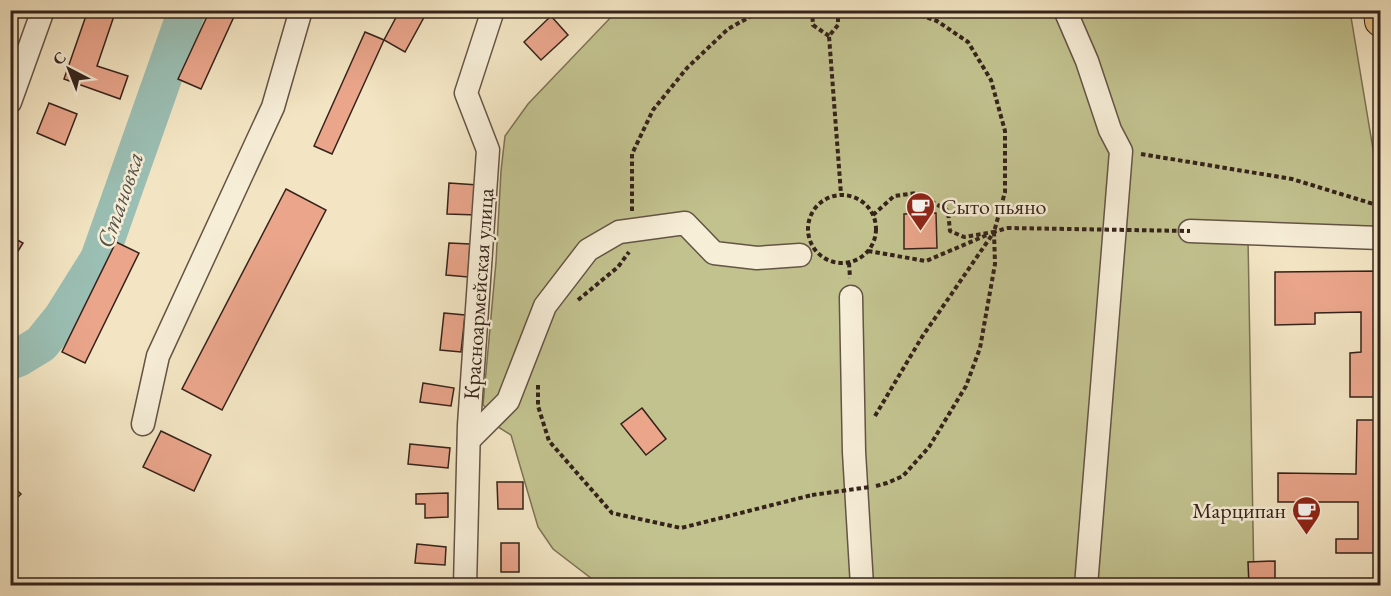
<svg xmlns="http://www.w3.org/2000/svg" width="1391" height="596" font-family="'EB Garamond',serif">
<rect width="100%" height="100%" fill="#f3e5c3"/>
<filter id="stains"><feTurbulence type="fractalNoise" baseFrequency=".00333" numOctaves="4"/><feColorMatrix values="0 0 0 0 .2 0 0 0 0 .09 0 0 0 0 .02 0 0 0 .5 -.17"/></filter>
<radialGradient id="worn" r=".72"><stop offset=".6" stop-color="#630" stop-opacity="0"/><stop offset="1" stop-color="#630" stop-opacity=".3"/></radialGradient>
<path fill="#c2c28f" stroke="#7c7255" stroke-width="1.5" d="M622 11H1350L1380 191V232L1248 238 1254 585H600L553 549 538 527 511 435 498 427 493 414 483 405 496 262 501 171 505 136 528 104 612 16Z"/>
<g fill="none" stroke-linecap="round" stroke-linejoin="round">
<path stroke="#9bbfb4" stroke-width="38" d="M10 361 18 358 41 344 62 318 99 259 187 10"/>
</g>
<g fill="#eaa58b" stroke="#35231b" stroke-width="1.5">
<path d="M10 10H18L12 25H10Z"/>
<path d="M88 10H116L97 66 128 76 120 99 64 79Z"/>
<path d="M210 10H237L201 89 178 79Z"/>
<path d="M400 10H428L405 52 384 40Z"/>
<path d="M551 16 568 35 541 60 524 42Z"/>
<path d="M365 32 384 40 332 154 314 146Z"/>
<path d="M49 103 77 114 65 145 37 133Z"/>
<path d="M449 183 478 185 477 215 447 214Z"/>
<path d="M286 189 326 210 222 410 182 389Z"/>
<path d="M936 213 937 248 904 249V214Z"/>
<path d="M10 236 23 243 10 264Z"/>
<path d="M116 242 139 253 85 363 62 352Z"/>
<path d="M449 243 470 244 468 277 446 275Z"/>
<path d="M1380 271V397H1350V353L1361 352V312L1315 313V324L1275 325V272Z"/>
<path d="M444 313 465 315 461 352 440 350Z"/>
<path d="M423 383 454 388 451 406 420 402Z"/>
<path d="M642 408 666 439 646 455 621 424Z"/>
<path d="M1357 420H1380V553H1336V539H1358V502H1278V473L1356 474Z"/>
<path d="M161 431 211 455 194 491 143 467Z"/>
<path d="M410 444 450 448 448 468 408 464Z"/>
<path d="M497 482H523V509H498Z"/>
<path d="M10 484 21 494 10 505Z"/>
<path d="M448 493V517L425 518V504H416V494Z"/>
<rect x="501" y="543" width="18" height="29"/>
<path d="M417 544 446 547 445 565 415 563Z"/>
<path d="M1275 561V586H1249L1248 562Z"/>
<path d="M181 579 189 584 191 580 199 586H177Z"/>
<path d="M1355 582 1380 583V586H1355Z"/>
</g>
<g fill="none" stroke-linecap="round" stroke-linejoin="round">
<defs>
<g id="minor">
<path d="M1065 10 1087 61 1110 130 1121 151 1086 586"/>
<path d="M10 102 43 10"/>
<path d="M1190 231 1380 238"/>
<path d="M851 297 854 452 862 586"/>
<path d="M143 424 158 356 273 107 301 10"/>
<path d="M469 440 508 401 545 306 588 250 619 232 685 223 714 253 757 258 800 255"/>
<path d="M465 586 469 425 488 150 466 93 493 10"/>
</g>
<path id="major" d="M1379 10 1380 21"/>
</defs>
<use href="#minor" stroke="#645445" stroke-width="25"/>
<use href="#major" stroke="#35231b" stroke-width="32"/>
<g stroke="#35231b" stroke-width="4" stroke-dasharray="4.5 3" stroke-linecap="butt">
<path d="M812 10 813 25 829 36"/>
<path d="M838 10V25L829 36 841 194"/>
<path d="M1141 154 1292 179 1380 206"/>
<circle cx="842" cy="229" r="34"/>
<path d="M632 211V154L653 110 687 68 728 29 762 10"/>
<path d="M873 215 894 196 917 193 948 211 950 231 964 237 993 232"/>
<path d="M868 251 926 261 987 235"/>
<path d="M849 263 850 278"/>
<path d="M578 300 618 267 629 252"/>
<path d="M538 385V406L549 441 612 513 681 528 812 495"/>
<path d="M875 416 922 337 994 232 1007 228"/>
<path d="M876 486 887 483 903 476 929 447 966 386 980 348 995 264 994 232 1005 192V131L991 80 968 42 937 21 906 10"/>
</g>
<use href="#minor" stroke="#f7eed8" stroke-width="22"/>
<use href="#major" stroke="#eac282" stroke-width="30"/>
<g stroke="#35231b" stroke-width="4" stroke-dasharray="4.5 3" stroke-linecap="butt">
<path d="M1007 228 1190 231"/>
<path d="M812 495 870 487"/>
</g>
</g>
<defs>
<symbol id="cafe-pin" viewBox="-11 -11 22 30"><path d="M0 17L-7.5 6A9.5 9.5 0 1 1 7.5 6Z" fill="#8f2418" stroke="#f7eed8"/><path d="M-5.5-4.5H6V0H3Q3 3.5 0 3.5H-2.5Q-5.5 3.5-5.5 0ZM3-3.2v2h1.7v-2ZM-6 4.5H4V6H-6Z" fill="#fff"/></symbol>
</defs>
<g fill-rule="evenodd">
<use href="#cafe-pin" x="904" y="190" width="33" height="45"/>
<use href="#cafe-pin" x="1290" y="494" width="33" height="45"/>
</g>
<g text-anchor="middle" stroke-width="5" stroke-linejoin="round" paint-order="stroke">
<g font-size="22" fill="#35231b" stroke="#f7eed8" text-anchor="start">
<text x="941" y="214">Сыто пьяно</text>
<text x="1286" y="518" text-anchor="end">Марципан</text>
</g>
<g font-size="22" fill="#35231b" stroke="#f7eed8">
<text transform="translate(478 294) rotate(-86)" y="8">Красноармейская улица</text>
</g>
<g font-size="24" font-style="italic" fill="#545249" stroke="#f7eed8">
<text transform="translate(120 200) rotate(-71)" y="8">Становка</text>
</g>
</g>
<rect width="1391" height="596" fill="none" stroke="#f3e5c3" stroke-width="36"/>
<rect x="12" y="12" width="1367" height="572" fill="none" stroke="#35231b" stroke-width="3"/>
<rect x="18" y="18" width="1355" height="560" fill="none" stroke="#35231b" stroke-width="1.5"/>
<g transform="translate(69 69) rotate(318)" stroke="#f7eed8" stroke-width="4.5" paint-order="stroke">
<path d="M0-4.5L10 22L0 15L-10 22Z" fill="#35231b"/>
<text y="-9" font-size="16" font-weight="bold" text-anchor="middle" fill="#35231b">С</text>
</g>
<rect width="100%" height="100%" filter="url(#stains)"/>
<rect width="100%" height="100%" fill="url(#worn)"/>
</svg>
